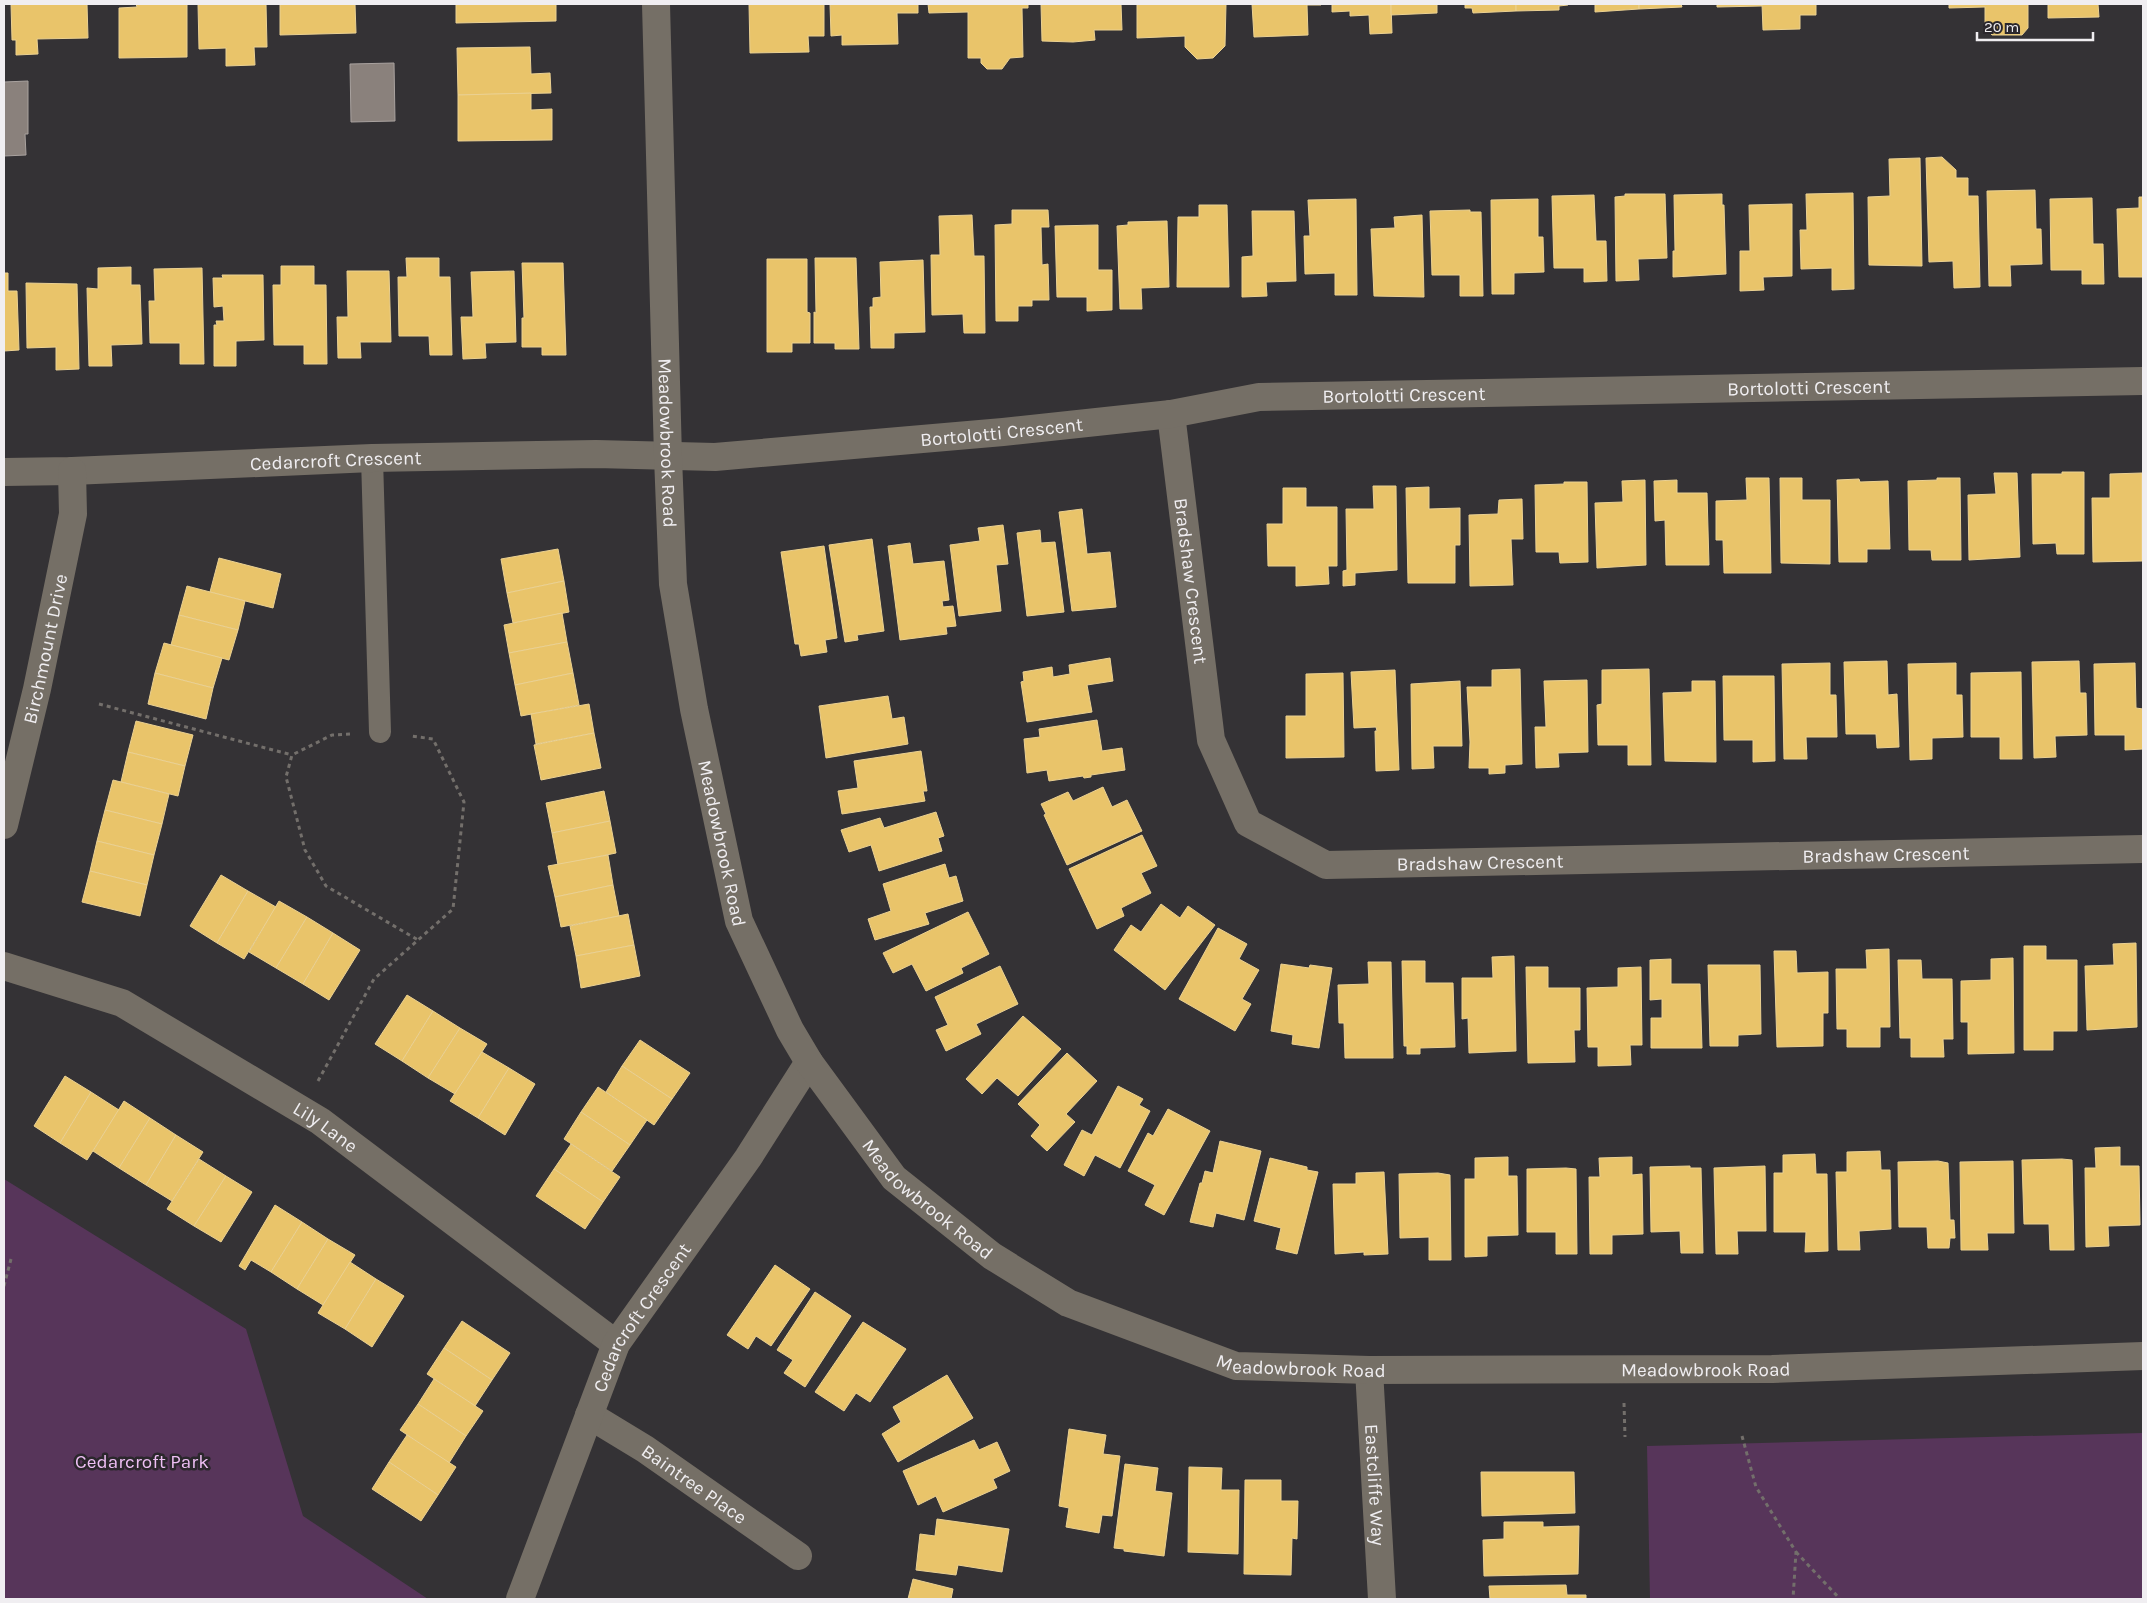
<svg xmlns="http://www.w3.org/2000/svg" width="2147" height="1603" font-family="Karla,sans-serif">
<rect width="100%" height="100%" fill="#343235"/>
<g fill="#57355a">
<path d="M4 1179 246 1329 303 1516 428 1599H4Z"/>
<path d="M2143 1433V1599H1650L1647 1446Z"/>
</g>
<g fill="#e9c46a" stroke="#ebd192">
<path d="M11 4H87L88 38 37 39 38 54 16 55V40H12Z"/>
<path d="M136 4H187V57L119 58V8L137 7Z"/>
<path d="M198 4H266L267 47H254L255 65 226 66V48L199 49Z"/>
<path d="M280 4H355L356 33 280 35Z"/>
<path d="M456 4H556V21L456 23Z"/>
<path d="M749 4H824V36H808L809 52 750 53Z"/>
<path d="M830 4H918V13H897L898 44 842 45V35L831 36Z"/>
<path d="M928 4H1028V8H1022L1023 57 1010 58 1002 69H987L981 63V58H968V12L929 13Z"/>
<path d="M1041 4H1121L1122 30H1094L1095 40 1073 42 1042 41Z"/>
<path d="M1137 4H1226L1225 46 1213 58 1197 59 1185 47V36L1137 38Z"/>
<path d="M1252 4H1321V5H1307L1308 35 1254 37Z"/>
<path d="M1332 4H1391L1392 33 1370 34 1369 15 1350 16V11L1332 12Z"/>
<path d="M1391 4H1437V13L1391 15Z"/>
<path d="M1465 4H1516V11L1473 13 1472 8H1465Z"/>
<path d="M1516 4H1568V5L1559 6V10L1516 11Z"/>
<path d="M1595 4H1639V9L1595 12Z"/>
<path d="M1639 4H1681L1682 7 1639 9Z"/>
<path d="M1717 4H1762V6L1717 7Z"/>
<path d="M1762 4H1816V15H1800V29L1763 30Z"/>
<path d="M1949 4H2028V28L2022 35H1992L1985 28V7L1949 8Z"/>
<path d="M2048 4H2098L2099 17 2048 18Z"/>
<path d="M530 47 531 74 550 73 551 93 458 95 457 48Z"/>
<path d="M531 93V110L552 109V140L458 141V95Z"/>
<path d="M1942 157 1956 170V178H1968V196H1978L1980 287 1954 288 1953 261 1929 262 1926 158Z"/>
<path d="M1920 158 1922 266 1869 265 1868 197 1890 196 1889 159Z"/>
<path d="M2035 190 2036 229H2041L2042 264 2010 265 2011 286H1989L1987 191Z"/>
<path d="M1853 193 1854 289 1832 290V268L1801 269 1800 230H1807L1806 194Z"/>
<path d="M1625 194H1665L1667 258 1638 259 1639 280 1616 281 1615 197 1625 196Z"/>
<path d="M1722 194V205H1724L1726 274 1673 277V251H1675L1674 195Z"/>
<path d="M1594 195 1596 241H1606L1607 281 1584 282V268H1554L1552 196Z"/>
<path d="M2139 197H2143V277H2119L2117 209 2139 208Z"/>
<path d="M2092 198 2093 244H2103L2104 284H2082V270H2051L2050 199Z"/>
<path d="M1356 199 1357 295H1335V273L1305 274 1304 236H1310L1308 200Z"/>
<path d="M1538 199V237H1543L1544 272 1514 273V294H1492L1491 200Z"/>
<path d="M1792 204V276L1763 277 1764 290 1740 291V251H1750L1749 205Z"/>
<path d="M1199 205H1227L1229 287H1177L1178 217H1199Z"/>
<path d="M1012 210H1048L1049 227H1041L1042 265 1048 264 1049 300H1032V306H1018V321H996L995 225 1012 224Z"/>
<path d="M1470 210V212H1481L1483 296H1460V275H1432L1430 211Z"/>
<path d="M1252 211H1294L1296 281 1266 282 1267 296 1242 297V257L1253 256Z"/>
<path d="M972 215 974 256H984L985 333H964L963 314 932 315 931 255H940L939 216Z"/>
<path d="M1422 215 1424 297 1374 296 1371 229 1395 228 1394 217Z"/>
<path d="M1167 221 1169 287 1141 288 1142 309H1120L1117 226 1128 225V222Z"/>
<path d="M1098 225V270H1112V310L1087 311V297H1057L1055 226Z"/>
<path d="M406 258H439V277H450L452 355H430L429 336H399L398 277H407Z"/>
<path d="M815 258H856L859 349H835V343H814V312L816 313Z"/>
<path d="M767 259H807V312L810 313V343H792V352H767Z"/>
<path d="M923 260 925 332 894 333V348H871L870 307H873V298L881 297 880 262Z"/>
<path d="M522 263H563L566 355H542V347H522V318H524Z"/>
<path d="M281 266H314V285H326L327 364H304V345H274L273 285H281Z"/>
<path d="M131 267V285H140L142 344 111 345 112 366H89L87 288 98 289V268Z"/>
<path d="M202 268 204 364H180V343H150L149 301H155L154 269Z"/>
<path d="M347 271H389L391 342H360L361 358H338L337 317H348Z"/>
<path d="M514 271 516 342 485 343 486 358 463 359 461 317H473L471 272Z"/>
<path d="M4 273H8V291H17L19 350 4 351Z"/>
<path d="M222 275H263L264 340 236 341V366H214V325H217L216 321H224L223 306 214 307 213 278H223Z"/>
<path d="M26 283 77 284 79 369 56 370V347L27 348Z"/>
<path d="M2062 472H2084V554H2057L2056 543 2033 544 2032 474H2062Z"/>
<path d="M1994 473H2017L2020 557 1969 560 1968 495 1996 494Z"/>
<path d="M2142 473V561L2093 562 2092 498H2110V474Z"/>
<path d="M1746 478H1769L1771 573H1724L1723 540H1716V501L1747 500Z"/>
<path d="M1780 478H1802V500H1830V564L1781 563Z"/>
<path d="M1937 478H1960L1961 560H1932L1931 550H1909L1908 481 1937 480Z"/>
<path d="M1859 479 1860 482 1888 481 1890 549H1867V562H1839L1837 480Z"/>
<path d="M1645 480 1646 565 1597 568 1595 503 1623 502 1622 481Z"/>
<path d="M1677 480V493H1707L1709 565H1666L1665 520 1655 521 1654 481Z"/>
<path d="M1564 482H1587L1588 562 1560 563 1559 552H1536L1535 485 1564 484Z"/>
<path d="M1373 486H1396L1397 570 1355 573V585L1343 586V571L1347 570 1346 509H1374Z"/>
<path d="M1429 487V509L1460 508V545H1455V583H1408L1406 488Z"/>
<path d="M1283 488H1306V507H1337V566H1328L1329 584 1296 586V566H1268L1267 524H1283Z"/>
<path d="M1522 499 1523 539H1511L1513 585 1470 586 1469 515 1498 514 1499 500Z"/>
<path d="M1082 509 1087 554 1110 552 1116 607 1072 611 1059 512Z"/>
<path d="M1003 525 1008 564 996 565 1001 611 959 616 950 545 980 541 978 528Z"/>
<path d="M1040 530 1041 543 1055 542 1064 612 1027 616 1017 533Z"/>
<path d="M872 539 884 631 857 635 858 640 845 642 829 545Z"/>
<path d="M910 543 913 564 944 561 949 600 942 601 943 607 953 606 956 626 946 627 947 634 900 640 888 546Z"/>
<path d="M824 546 837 638 825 640 827 652 801 656 799 644H795L781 552Z"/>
<path d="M558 549 564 581 507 593 501 559Z"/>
<path d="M219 558 281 574 273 608 210 592Z"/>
<path d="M564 581 569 612 513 623 507 593Z"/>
<path d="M187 586 245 601 238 630 179 615Z"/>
<path d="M562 613 567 642 509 653 504 625Z"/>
<path d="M179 615 238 630 229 660 171 645Z"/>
<path d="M567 642 573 673 515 685 509 653Z"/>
<path d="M164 643 222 658 213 688 155 673Z"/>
<path d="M1110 658 1113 681 1087 685 1092 712 1027 722 1021 682 1024 681 1023 672 1052 667 1053 677 1070 674 1069 665Z"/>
<path d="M1887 661 1888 695 1897 694 1899 747 1877 748 1876 734H1846L1844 662Z"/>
<path d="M2079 661 2080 693H2086L2087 735 2055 736 2056 757 2034 758 2032 662Z"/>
<path d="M1830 663V695H1836L1837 737H1806L1807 759H1784L1782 664Z"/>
<path d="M1956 663V695H1962L1963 737 1932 738V759L1910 760 1908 664Z"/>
<path d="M2135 663 2136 708 2143 709V749L2125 750V735H2095L2094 664Z"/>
<path d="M1520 669 1522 764 1505 765V773L1489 774V768H1469L1470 742 1467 687H1492V670Z"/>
<path d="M1649 669 1651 765H1628V745H1598L1597 705 1602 704V670Z"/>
<path d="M1395 670 1399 770 1376 771 1375 731H1377L1376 727 1354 728 1351 672Z"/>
<path d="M2021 672 2022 759H2000V737H1971V673Z"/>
<path d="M155 673 213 688 206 719 148 704Z"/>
<path d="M573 673 579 705 521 716 515 685Z"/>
<path d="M1343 673 1344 757 1286 758V716H1306V674Z"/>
<path d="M1723 676H1774L1775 761 1753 762V740H1724Z"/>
<path d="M1587 680 1588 752 1558 753 1559 767 1536 768 1535 727H1546L1544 681Z"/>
<path d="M1460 681 1462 746H1433L1434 768 1412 769 1411 684Z"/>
<path d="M1692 681H1715L1716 762 1665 761 1663 693 1692 692Z"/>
<path d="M888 696 892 719 904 717 908 744 826 758 819 706Z"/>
<path d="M589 704 594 733 536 744 531 714Z"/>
<path d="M1097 720 1102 751 1122 748 1125 770 1091 775V777L1084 778 1083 776 1049 781 1047 770 1027 773 1024 739 1040 737 1039 729Z"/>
<path d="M136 721 193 735 185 766 128 752Z"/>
<path d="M594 733 601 768 541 780 534 745Z"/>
<path d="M921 751 927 791H923L925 801 842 814 838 791 858 788 854 761Z"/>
<path d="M128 752 185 766 178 796 121 782Z"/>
<path d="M113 780 169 794 162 824 105 810Z"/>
<path d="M1103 787 1112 807 1127 800 1142 831 1067 865 1044 815 1046 814 1041 804 1068 792 1073 801Z"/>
<path d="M604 791 610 821 552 833 546 803Z"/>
<path d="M105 810 162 824 154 855 97 841Z"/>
<path d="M936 812 944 836 938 838 942 851 879 871 871 845 849 852 841 830 880 818 884 828Z"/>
<path d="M610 821 616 853 558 865 552 833Z"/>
<path d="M1142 835 1157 866 1141 873 1151 893 1121 908 1124 916 1097 929 1069 869Z"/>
<path d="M97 841 154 855 147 885 90 871Z"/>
<path d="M608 855 613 885 555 897 548 866Z"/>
<path d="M945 864 949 878 956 876 963 901 925 913 929 924 875 940 868 919 891 911 883 884Z"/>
<path d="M90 871 147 885 140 916 82 902Z"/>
<path d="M221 875 248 891 217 943 190 926Z"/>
<path d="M613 885 619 916 561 927 555 897Z"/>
<path d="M248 891 276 907 244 959 217 943Z"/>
<path d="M279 901 307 917 276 968 249 952Z"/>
<path d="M1161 904 1180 918 1188 906 1215 925 1165 990 1114 950 1131 925 1141 932Z"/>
<path d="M968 912 989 954 961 968 963 973 926 991 912 964 893 973 883 953Z"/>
<path d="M628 914 634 945 576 956 570 926Z"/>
<path d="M307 917 333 933 303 984 276 968Z"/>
<path d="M1218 928 1247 944 1239 959 1259 970 1242 999 1251 1004 1235 1031 1179 999Z"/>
<path d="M333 933 360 950 329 1000 303 984Z"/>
<path d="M2136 943 2137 1027 2087 1030 2085 966 2114 965 2113 944Z"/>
<path d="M634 945 640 976 581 988 576 956Z"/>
<path d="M2024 946H2046V960H2077V1031H2053V1050H2024Z"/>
<path d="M1889 949 1890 1027H1880V1047H1847V1029H1837L1836 969H1867L1866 950Z"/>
<path d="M1774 951H1796L1797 973 1828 972V1013H1823V1046L1777 1047Z"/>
<path d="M1514 956 1516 1051 1469 1053 1468 1018 1462 1019V978H1493L1492 957Z"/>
<path d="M2013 958 2014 1053 1968 1054V1022H1961V981L1991 980V959Z"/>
<path d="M1671 959V984H1700L1702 1048H1651V1018H1662V999L1650 1000V960Z"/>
<path d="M1898 960H1921L1922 979H1952L1953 1039H1943L1944 1057H1911V1038H1900Z"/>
<path d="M1402 961H1425V983H1453L1455 1047 1420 1048V1054H1407V1046H1404Z"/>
<path d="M1368 962H1391L1393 1058H1345L1344 1023H1339L1338 985 1369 984Z"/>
<path d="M1281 964 1309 968 1310 965 1332 968 1319 1048 1292 1044 1293 1035 1271 1031Z"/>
<path d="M1708 965H1760L1761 1034 1738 1035V1046H1710Z"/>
<path d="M1000 966 1018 1004 976 1024 981 1034 946 1051 936 1030 948 1025 935 997Z"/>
<path d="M1526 967H1548V988H1580V1030H1574L1575 1062 1528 1063Z"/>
<path d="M1641 967 1642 1045H1630L1631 1065 1598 1066V1047H1588L1587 988 1618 987V968Z"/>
<path d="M407 995 433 1011 402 1061 375 1044Z"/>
<path d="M433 1011 460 1028 428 1078 402 1061Z"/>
<path d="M1023 1016 1061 1049 1018 1096 997 1078 982 1094 966 1079Z"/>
<path d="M460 1028 487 1044 455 1094 428 1078Z"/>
<path d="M640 1040 690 1073 672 1099 622 1066Z"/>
<path d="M482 1052 509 1068 478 1118 450 1101Z"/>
<path d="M1067 1053 1097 1081 1066 1114 1075 1122 1047 1151 1031 1136 1040 1125 1018 1104Z"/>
<path d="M622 1066 672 1099 654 1125 606 1092Z"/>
<path d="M509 1068 535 1084 505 1135 478 1118Z"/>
<path d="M65 1076 91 1092 60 1143 34 1126Z"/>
<path d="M1118 1086 1143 1099 1139 1105 1150 1111 1120 1168 1095 1155 1084 1176 1064 1165 1082 1130 1092 1135Z"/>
<path d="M598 1087 647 1120 630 1145 581 1112Z"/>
<path d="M91 1092 119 1110 87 1160 60 1143Z"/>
<path d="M124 1101 150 1118 119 1168 93 1151Z"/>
<path d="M1168 1109 1210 1131 1164 1215 1145 1205 1155 1185 1128 1171 1148 1133 1153 1136Z"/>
<path d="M581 1112 630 1145 612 1171 564 1139Z"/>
<path d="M150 1118 176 1135 146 1185 119 1168Z"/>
<path d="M176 1135 203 1152 172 1201 146 1185Z"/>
<path d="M1220 1141 1261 1151 1244 1220 1216 1213 1213 1227 1190 1222 1200 1183H1202L1205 1171 1213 1173Z"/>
<path d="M571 1144 620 1177 603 1202 554 1169Z"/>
<path d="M2120 1147V1166H2139L2140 1225 2108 1226 2109 1246 2086 1247 2085 1168H2096L2095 1148Z"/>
<path d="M1880 1151 1881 1170H1890L1891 1229 1859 1231 1860 1250H1838L1836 1172H1847V1152Z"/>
<path d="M1815 1154 1816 1174H1827L1828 1251 1805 1252 1806 1232H1774V1173H1783V1155Z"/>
<path d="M1508 1157V1176H1517L1518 1235 1487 1236V1256L1465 1257V1179H1475V1158Z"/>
<path d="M1632 1157V1175L1642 1174 1643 1234 1612 1235V1254H1590L1589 1177H1600L1599 1158Z"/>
<path d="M1270 1158 1307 1167V1170L1318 1172 1297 1254 1276 1249 1281 1228 1254 1221Z"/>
<path d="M199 1159 226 1176 194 1226 167 1209Z"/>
<path d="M2062 1159 2072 1160 2074 1250H2050L2049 1224H2024L2022 1160Z"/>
<path d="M1938 1161 1948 1163 1950 1220H1954L1955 1238H1950L1949 1248H1928L1927 1227H1899L1898 1162Z"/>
<path d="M2013 1161 2014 1233H1987L1988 1250H1961L1960 1162Z"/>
<path d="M1690 1166V1168H1701L1703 1253H1681L1680 1231 1651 1232 1650 1167Z"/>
<path d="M1765 1166 1766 1231H1737L1738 1254H1716L1714 1168Z"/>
<path d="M1566 1168 1576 1169 1577 1254H1556V1232H1527V1169Z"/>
<path d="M554 1169 603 1202 585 1229 536 1196Z"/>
<path d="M1384 1172 1388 1254 1364 1255V1252L1335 1254 1333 1184H1356V1173Z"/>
<path d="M1438 1173 1450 1175 1451 1260H1429V1237L1400 1238 1399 1174Z"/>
<path d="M226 1176 252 1192 221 1242 194 1226Z"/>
<path d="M275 1205 302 1222 271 1272 251 1260 245 1270 239 1266Z"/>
<path d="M302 1222 328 1239 297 1289 271 1272Z"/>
<path d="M328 1239 355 1255 323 1305 297 1289Z"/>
<path d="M350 1262 376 1279 345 1329 318 1313Z"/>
<path d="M775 1265 810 1289 771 1346 756 1336 748 1349 727 1335Z"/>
<path d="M376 1279 404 1296 372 1347 345 1329Z"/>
<path d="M815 1292 851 1316 805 1387 784 1373 793 1360 777 1350Z"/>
<path d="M462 1321 510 1353 492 1380 444 1348Z"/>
<path d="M863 1322 906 1349 870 1402 856 1393 844 1411 815 1392Z"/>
<path d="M444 1348 492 1380 475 1406 427 1374Z"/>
<path d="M947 1375 973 1418 898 1462 882 1434 901 1422 893 1407Z"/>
<path d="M434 1379 483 1411 466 1436 418 1404Z"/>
<path d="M418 1404 466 1436 449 1463 400 1430Z"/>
<path d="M1069 1429 1106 1435 1103 1454 1120 1456 1112 1516 1102 1515 1099 1533 1066 1527 1069 1508 1059 1506Z"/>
<path d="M407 1435 456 1467 438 1495 389 1462Z"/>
<path d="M974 1440 979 1450 997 1442 1010 1471 993 1479 997 1488 943 1512 936 1496 918 1505 903 1471Z"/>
<path d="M389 1462 438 1495 421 1521 372 1489Z"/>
<path d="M1125 1464 1158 1468 1155 1491 1172 1493 1164 1556 1124 1551V1549L1114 1548Z"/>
<path d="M1189 1467 1222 1468 1221 1490H1239L1238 1554 1188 1552Z"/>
<path d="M1481 1472H1574L1575 1513 1482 1516Z"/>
<path d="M1245 1480H1281V1501H1298L1297 1539 1292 1538 1291 1575 1244 1574Z"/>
<path d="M937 1519 1009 1529 1002 1572 958 1565 956 1575 916 1570 920 1534 935 1536Z"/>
<path d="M1504 1522H1543V1527L1579 1526 1578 1574 1484 1576 1483 1540 1504 1539Z"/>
<path d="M913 1579 953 1589 951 1599H908Z"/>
<path d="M1566 1585 1567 1595H1586V1599H1490L1489 1586Z"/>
</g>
<g fill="#8a817c" stroke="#a9a29f">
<path d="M394 63 395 121 351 122 350 64Z"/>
<path d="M28 81V134H25L26 155 4 156V82Z"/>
</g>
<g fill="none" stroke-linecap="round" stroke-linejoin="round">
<g stroke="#736f6b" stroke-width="3" stroke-dasharray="4 4" stroke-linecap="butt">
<path d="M99 704 292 755"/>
<path d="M350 734 332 735 292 755 286 777 305 850 326 886 418 940"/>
<path d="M318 1081 374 979 453 909 464 802 433 739 411 736"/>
<path d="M4 1286 11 1259"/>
<path d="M1624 1403 1625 1437"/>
<path d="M1742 1436 1756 1487 1796 1552 1793 1599"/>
<path d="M1796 1552 1840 1599"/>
</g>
<path stroke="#756f66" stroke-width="22" d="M372 458 380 732"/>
<g stroke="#756f66" stroke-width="28">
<path id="s1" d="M1171 414 1211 740 1248 823 1326 865 2143 849"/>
<path id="s2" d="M4 472 72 471 372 458 596 454 715 457 1003 432 1171 414 1259 397 2143 381"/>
<path id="s3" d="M4 825 37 689 73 514 72 471"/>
<path id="s4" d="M4 966 122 1003 320 1121 616 1344"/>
<path id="s5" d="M1369 1370 1382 1599"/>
<path id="s6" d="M589 1415 645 1449 798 1556"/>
<path id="s7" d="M520 1599 616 1344 748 1158 809 1062"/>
</g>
<path stroke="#756f66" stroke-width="28" id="s8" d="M656 4 668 457 673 584 694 709 739 921 790 1030 809 1062 894 1178 992 1256 1068 1303 1236 1366 1369 1370 1772 1369 2143 1356"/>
</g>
<g text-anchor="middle" stroke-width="5" stroke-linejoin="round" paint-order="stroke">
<g font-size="19" fill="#f0eef1" stroke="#2b272c">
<text dy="7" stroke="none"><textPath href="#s2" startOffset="1809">Bortolotti Crescent</textPath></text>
<text dy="7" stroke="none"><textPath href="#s2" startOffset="1404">Bortolotti Crescent</textPath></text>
<text dy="7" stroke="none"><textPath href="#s2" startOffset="999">Bortolotti Crescent</textPath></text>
<text dy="7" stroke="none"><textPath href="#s8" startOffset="439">Meadowbrook Road</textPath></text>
<text dy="7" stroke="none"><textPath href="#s2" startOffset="332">Cedarcroft Crescent</textPath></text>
<text dy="7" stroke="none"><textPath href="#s1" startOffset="168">Bradshaw Crescent</textPath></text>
<text dy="7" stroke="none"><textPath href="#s3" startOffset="181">Birchmount Drive</textPath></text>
<text dy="7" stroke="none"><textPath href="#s8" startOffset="844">Meadowbrook Road</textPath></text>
<text dy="7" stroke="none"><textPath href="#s1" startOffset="1068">Bradshaw Crescent</textPath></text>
<text dy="7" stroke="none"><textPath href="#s1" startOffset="662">Bradshaw Crescent</textPath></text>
<text dy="7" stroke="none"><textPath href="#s4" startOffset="362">Lily Lane</textPath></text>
<text dy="7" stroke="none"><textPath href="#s8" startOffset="1264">Meadowbrook Road</textPath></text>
<text dy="7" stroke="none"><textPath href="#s7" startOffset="308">Cedarcroft Crescent</textPath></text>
<text dy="7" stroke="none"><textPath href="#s8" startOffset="1684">Meadowbrook Road</textPath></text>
<text dy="7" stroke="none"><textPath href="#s8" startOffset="2089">Meadowbrook Road</textPath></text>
<text dy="7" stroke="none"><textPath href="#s6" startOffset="126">Baintree Place</textPath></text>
<text dy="7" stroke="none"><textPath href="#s5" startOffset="115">Eastcliffe Way</textPath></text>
</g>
<g font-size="19" fill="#eebff4" stroke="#2b272c">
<text x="142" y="1468">Cedarcroft Park</text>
</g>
</g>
<rect width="2147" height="1603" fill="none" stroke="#f0eef1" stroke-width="10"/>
<path d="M1977 32v8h116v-8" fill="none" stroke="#f0eef1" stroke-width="2.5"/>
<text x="1984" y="32" font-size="15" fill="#f0eef1" stroke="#2b272c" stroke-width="4" paint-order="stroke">20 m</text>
</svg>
